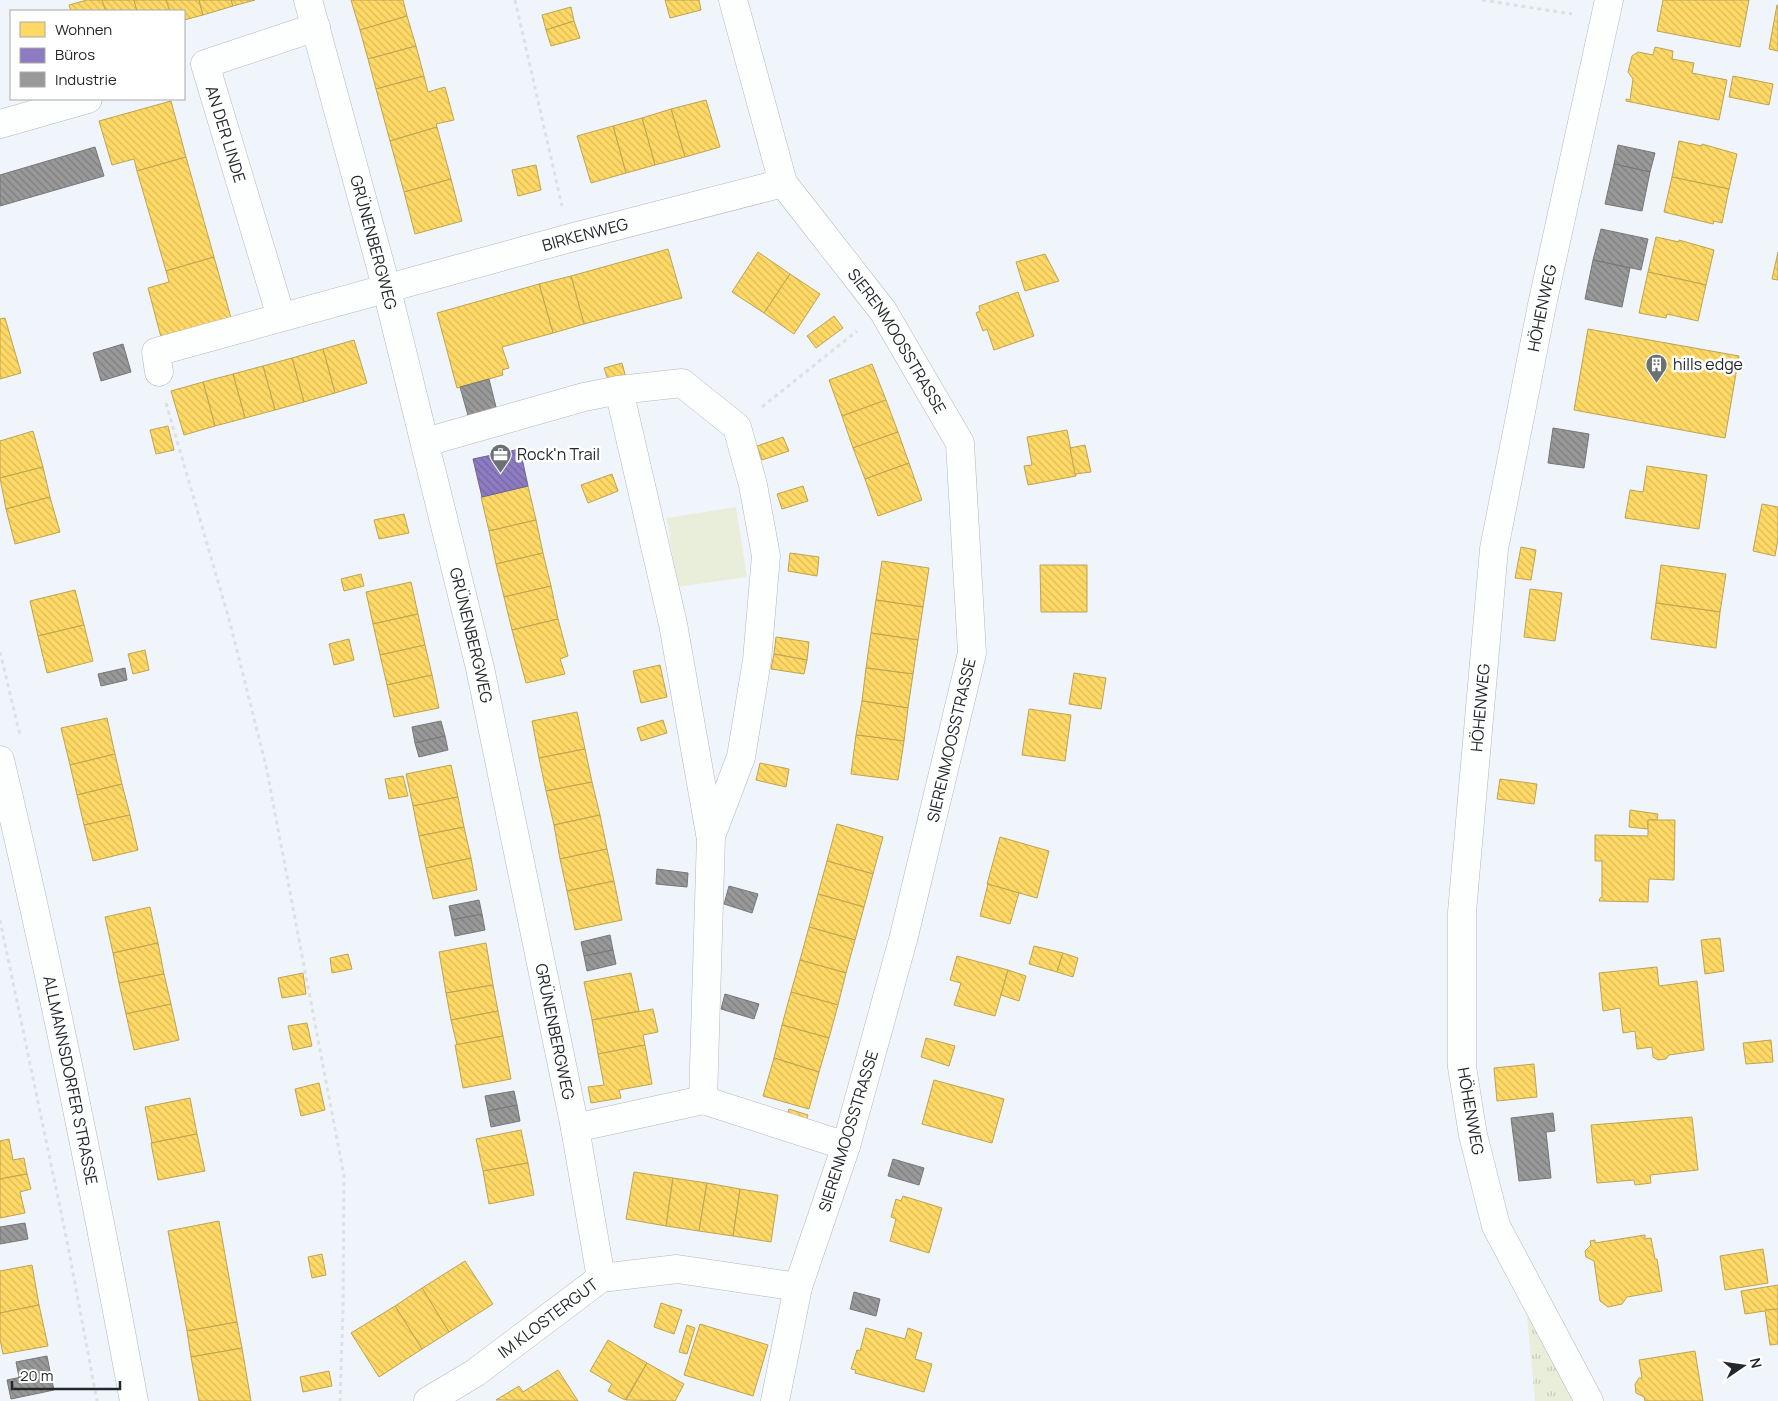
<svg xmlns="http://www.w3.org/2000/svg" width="1778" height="1401" font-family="Manrope,sans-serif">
<defs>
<pattern id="grass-tufts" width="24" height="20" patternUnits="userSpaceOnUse" patternTransform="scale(1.25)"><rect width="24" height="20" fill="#e9eedb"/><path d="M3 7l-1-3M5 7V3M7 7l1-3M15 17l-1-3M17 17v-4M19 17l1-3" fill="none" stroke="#c8ccbc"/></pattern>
<pattern id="homes-back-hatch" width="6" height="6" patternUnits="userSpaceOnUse" patternTransform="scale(1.25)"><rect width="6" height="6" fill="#ffd966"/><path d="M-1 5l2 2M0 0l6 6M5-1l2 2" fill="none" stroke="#daba59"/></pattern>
<pattern id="offices-back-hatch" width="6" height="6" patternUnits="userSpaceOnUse" patternTransform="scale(1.25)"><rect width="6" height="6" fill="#8e7cc3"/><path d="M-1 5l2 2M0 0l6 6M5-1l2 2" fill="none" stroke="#74669f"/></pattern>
<pattern id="industry-back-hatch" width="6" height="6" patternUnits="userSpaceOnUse" patternTransform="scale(1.25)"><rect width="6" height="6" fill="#999"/><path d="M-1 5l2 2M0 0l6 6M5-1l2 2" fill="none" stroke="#7d7d7d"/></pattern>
</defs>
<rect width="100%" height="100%" fill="#eff5fa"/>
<path fill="url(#grass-tufts)" d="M1524 1283 1589 1401H1535Z"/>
<path fill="#e9eedb" d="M736 507 747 577 677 587 667 518Z"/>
<g fill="url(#homes-back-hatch)" stroke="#bda454">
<path d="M87 0H102L106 11H71L69 5Z"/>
<path d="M102 0H134L137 11H106Z"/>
<path d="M134 0H166L170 11H137Z"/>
<path d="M166 0H199L203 15 184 20V11H170Z"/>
<path d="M199 0H231L233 6 203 15Z"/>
<path d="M231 0H255L233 6Z"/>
<path d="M351 0H403L407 16 360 30Z"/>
<path d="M665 0H699L701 10 670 18Z"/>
<path d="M1663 0H1749L1740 47 1657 31Z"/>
<path d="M1777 5H1778V51L1769 49Z"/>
<path d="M571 7 574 21 546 30 542 15Z"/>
<path d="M407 16 416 46 368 59 360 30Z"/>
<path d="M574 21 580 38 551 46 546 30Z"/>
<path d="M416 46 424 76 376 89 368 59Z"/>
<path d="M1655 47 1673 51 1672 59 1694 63 1692 73 1727 80 1719 120 1626 101V99L1630 100 1633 79 1628 72 1632 56 1638 52 1653 55Z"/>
<path d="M424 76 428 92 445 87 454 120 436 124 437 127 390 141 376 89Z"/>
<path d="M1733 76 1773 84 1769 105 1729 97Z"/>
<path d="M706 100 720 147 685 157 671 109Z"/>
<path d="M171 101 186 157 137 171 134 159 112 165 99 121Z"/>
<path d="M671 109 685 157 655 165 642 118Z"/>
<path d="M642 118 655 165 626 173 613 126Z"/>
<path d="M613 126 626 173 591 183 577 136Z"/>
<path d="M437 127 451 179 404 192 390 141Z"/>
<path d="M1679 141 1702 146V144L1737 154 1729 189 1672 177Z"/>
<path d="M186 157 214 257 166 271 137 171Z"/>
<path d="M536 165 541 190 518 196 512 170Z"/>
<path d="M1672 177 1729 189 1722 223 1714 221 1713 224 1664 212Z"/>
<path d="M451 179 462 221 415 234 404 192Z"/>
<path d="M1656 237 1679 242V240L1714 250 1706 285 1648 272Z"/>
<path d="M668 249 682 298 584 324 571 276Z"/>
<path d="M758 252 790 274 764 313 732 292Z"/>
<path d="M1778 252V280L1772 279Z"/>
<path d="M1045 254 1059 281 1025 291 1016 262Z"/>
<path d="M214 257 231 318 161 337 148 288 169 282 166 271Z"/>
<path d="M1648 272 1706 285 1698 321 1667 314 1666 318 1639 313Z"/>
<path d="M790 274 820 294 794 334 764 313Z"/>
<path d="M571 276 584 324 553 333 539 284Z"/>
<path d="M539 284 553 333 502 347 509 368 502 370 503 375 457 388 437 313Z"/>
<path d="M1018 292 1034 336 994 350 987 329 983 331 976 313 980 311 979 306Z"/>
<path d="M834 316 843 328 816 348 807 336Z"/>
<path d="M5 318 21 373 0 379V319Z"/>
<path d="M1588 329 1739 356 1725 438 1574 410Z"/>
<path d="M354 340 367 383 335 393 323 349Z"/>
<path d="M323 349 335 393 304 402 292 358Z"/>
<path d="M292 358 304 402 275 410 263 366Z"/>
<path d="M622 363 626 378 609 383 604 368Z"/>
<path d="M872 364 886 400 842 416 829 380Z"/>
<path d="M263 366 275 410 245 418 233 374Z"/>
<path d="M233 374 245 418 215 426 203 382Z"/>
<path d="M203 382 215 426 184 435 171 391Z"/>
<path d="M886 400 898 432 853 448 842 416Z"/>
<path d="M168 426 174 450 156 454 150 430Z"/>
<path d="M1067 430 1076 476 1028 485 1024 466 1032 465 1027 437Z"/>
<path d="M33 431 43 467 0 478V441Z"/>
<path d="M898 432 909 463 865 479 853 448Z"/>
<path d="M783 437 789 451 762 460 757 446Z"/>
<path d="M1085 445 1091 472 1075 474 1070 448Z"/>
<path d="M909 463 922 500 878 516 865 479Z"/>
<path d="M1647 466 1707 475 1699 529 1625 518 1630 490 1643 492Z"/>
<path d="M43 467 50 497 6 509 0 478Z"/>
<path d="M612 474 618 491 588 503 581 485Z"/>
<path d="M528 486 536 520 489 531 481 497Z"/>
<path d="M803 486 808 501 782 509 777 494Z"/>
<path d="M50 497 60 532 15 544 6 509Z"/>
<path d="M1762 504 1778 507V539L1775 556 1753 551Z"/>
<path d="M404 514 409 533 379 539 374 520Z"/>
<path d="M536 520 543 553 496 564 489 531Z"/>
<path d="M1521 547 1536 550 1531 580 1515 578Z"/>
<path d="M543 553 551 586 504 597 496 564Z"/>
<path d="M790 553 819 557 817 576 788 571Z"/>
<path d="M882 561 929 568 923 607 876 600Z"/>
<path d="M1040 565H1087V612H1041Z"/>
<path d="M1661 565 1726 574 1720 612 1656 603Z"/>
<path d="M361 574 364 586 344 591 341 579Z"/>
<path d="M411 582 418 614 373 624 366 592Z"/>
<path d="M551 586 558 619 512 630 504 597Z"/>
<path d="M1530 589 1562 593 1555 641 1524 637Z"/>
<path d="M75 590 84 625 38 636 30 601Z"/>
<path d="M876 600 923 607 918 640 871 633Z"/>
<path d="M1656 603 1720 612 1716 648 1651 639Z"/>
<path d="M418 614 425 645 380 655 373 624Z"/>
<path d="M558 619 568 656 560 659 565 674 526 683 512 630Z"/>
<path d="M84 625 93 661 47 673 38 636Z"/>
<path d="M871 633 918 640 913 674 866 668Z"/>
<path d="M776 637 809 642 807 660 774 654Z"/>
<path d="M349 639 354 660 334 665 329 644Z"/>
<path d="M425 645 432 675 387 685 380 655Z"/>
<path d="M145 650 149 670 133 674 128 654Z"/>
<path d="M774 654 807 660 804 674 771 669Z"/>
<path d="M660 665 667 697 641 703 633 671Z"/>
<path d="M866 668 913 674 908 708 862 701Z"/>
<path d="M1074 673 1106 678 1101 709 1069 704Z"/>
<path d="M432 675 439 708 394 717 387 685Z"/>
<path d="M862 701 908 708 904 741 856 735Z"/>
<path d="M1029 709 1071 715 1065 761 1022 755Z"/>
<path d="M577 712 585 749 539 758 532 721Z"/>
<path d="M107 718 115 754 70 765 61 728Z"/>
<path d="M663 720 667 733 641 741 637 728Z"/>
<path d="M856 735 904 741 898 780 851 774Z"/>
<path d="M585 749 592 782 546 791 539 758Z"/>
<path d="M115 754 122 784 77 795 70 765Z"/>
<path d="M760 763 789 769 786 787 756 780Z"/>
<path d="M451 765 458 797 413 806 406 774Z"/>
<path d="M403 776 408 796 389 799 385 779Z"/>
<path d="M1500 779 1537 784 1534 804 1497 799Z"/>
<path d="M592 782 600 815 554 825 546 791Z"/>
<path d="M122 784 130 815 84 825 77 795Z"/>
<path d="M458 797 464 827 419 836 413 806Z"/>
<path d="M1630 810 1658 814 1657 820H1648V829L1629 827Z"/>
<path d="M130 815 138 850 93 861 84 825Z"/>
<path d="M600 815 607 849 560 859 554 825Z"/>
<path d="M1648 820H1675L1674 880 1649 879 1648 902 1599 901 1600 898 1602 897V861H1595V835L1648 836Z"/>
<path d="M837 824 883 837 873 874 827 861Z"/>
<path d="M464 827 471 858 426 868 419 836Z"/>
<path d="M1000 837 1049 851 1037 898 987 884Z"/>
<path d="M607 849 614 881 567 891 560 859Z"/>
<path d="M471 858 477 890 433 899 426 868Z"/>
<path d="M827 861 873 874 864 907 818 894Z"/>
<path d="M614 881 622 920 575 930 567 891Z"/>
<path d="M988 884 1019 893 1010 924 980 916Z"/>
<path d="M818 894 864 907 855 940 809 927Z"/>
<path d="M150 907 158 943 113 953 105 917Z"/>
<path d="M809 927 855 940 846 973 800 960Z"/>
<path d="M1720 938 1724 971 1705 974 1701 940Z"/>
<path d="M158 943 164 974 119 983 113 953Z"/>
<path d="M486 943 493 985 446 993 439 952Z"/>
<path d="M1034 946 1063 953 1057 972 1029 964Z"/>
<path d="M1063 953 1078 958 1073 977 1057 972Z"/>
<path d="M348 954 352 969 332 973 330 958Z"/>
<path d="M957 956 1008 970 995 1016 954 1005 961 983 950 980Z"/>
<path d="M800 960 846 973 838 1005 791 992Z"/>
<path d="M1657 967 1659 986 1697 981 1704 1050 1669 1055 1666 1059 1658 1060 1653 1057 1652 1047 1637 1049 1635 1031 1623 1033 1620 1008 1603 1011 1599 973Z"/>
<path d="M1008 970 1026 976 1019 1001 1001 995Z"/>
<path d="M303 973 306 994 282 998 278 978Z"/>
<path d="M631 973 639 1011 592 1020 584 982Z"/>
<path d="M164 974 171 1004 126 1014 119 983Z"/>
<path d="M493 985 498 1011 451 1020 446 993Z"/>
<path d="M791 992 838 1005 829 1038 782 1025Z"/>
<path d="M171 1004 179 1040 134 1050 126 1014Z"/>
<path d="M653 1009 658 1032 643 1035 645 1045 598 1054 592 1020Z"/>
<path d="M498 1011 503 1036 457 1045 451 1020Z"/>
<path d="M307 1023 312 1046 293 1050 288 1026Z"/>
<path d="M782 1025 829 1038 819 1072 774 1058Z"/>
<path d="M503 1036 511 1079 463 1088 455 1045Z"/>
<path d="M926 1038 955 1046 949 1066 921 1057Z"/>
<path d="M1771 1040 1773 1062 1746 1064 1743 1043Z"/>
<path d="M645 1045 652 1084 619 1090 621 1098 591 1103 588 1087 604 1085 598 1054Z"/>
<path d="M774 1058 819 1072 809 1109 763 1096Z"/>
<path d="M1534 1064 1537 1097 1497 1101 1494 1068Z"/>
<path d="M934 1080 1004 1099 992 1143 922 1124Z"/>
<path d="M319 1083 325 1110 301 1116 295 1089Z"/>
<path d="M190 1098 197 1134 152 1143 145 1107Z"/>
<path d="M789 1109 808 1115 803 1129 784 1123Z"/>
<path d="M1692 1117 1698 1170 1650 1175 1651 1183 1635 1185 1634 1180 1597 1183 1591 1125Z"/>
<path d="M521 1130 528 1163 483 1171 476 1139Z"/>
<path d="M197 1134 205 1171 158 1180 151 1143Z"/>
<path d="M9 1139 13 1160 24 1158 27 1174 0 1179V1141Z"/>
<path d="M528 1163 534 1195 489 1204 483 1171Z"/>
<path d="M634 1172 673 1178 666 1226 626 1219Z"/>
<path d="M27 1174 31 1189 20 1192 25 1213 0 1218V1179Z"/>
<path d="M673 1178 707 1183 699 1231 666 1226Z"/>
<path d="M707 1183 740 1189 733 1236 699 1231Z"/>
<path d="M740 1189 778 1195 771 1242 733 1236Z"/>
<path d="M903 1196 942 1208 929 1253 890 1241 896 1219 891 1217 896 1199 901 1201Z"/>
<path d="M219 1221 237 1322 187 1331 168 1231Z"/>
<path d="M1645 1235V1239L1651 1238 1655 1259H1657L1662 1291 1627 1297 1622 1304 1608 1307 1600 1301 1594 1261 1586 1257 1585 1251 1591 1245 1590 1241 1595 1240V1243Z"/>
<path d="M1763 1249 1768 1283 1725 1290 1720 1256Z"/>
<path d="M322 1254 326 1275 312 1278 308 1257Z"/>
<path d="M465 1261 493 1304 449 1332 422 1288Z"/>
<path d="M32 1265 39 1305 0 1313V1271Z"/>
<path d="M1778 1285V1309L1745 1314 1741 1291Z"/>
<path d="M422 1288 449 1332 422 1349 395 1306Z"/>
<path d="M661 1303 682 1310 674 1334 654 1327Z"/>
<path d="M39 1305 48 1346 3 1354 0 1339V1313Z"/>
<path d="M395 1306 422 1349 379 1377 351 1333Z"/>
<path d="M1778 1309V1344L1770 1345 1765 1310Z"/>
<path d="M237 1322 242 1348 191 1357 187 1331Z"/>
<path d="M700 1324 768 1345 753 1396 684 1375Z"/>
<path d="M687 1325 695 1328 687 1354 679 1352Z"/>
<path d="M866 1328 905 1339 908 1328 922 1333 915 1359 932 1364 924 1392 855 1373 856 1370 851 1369 857 1350 860 1351Z"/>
<path d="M608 1340 647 1363 625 1400 608 1391 612 1384 590 1371Z"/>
<path d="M242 1348 251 1401H199L191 1357Z"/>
<path d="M1695 1351 1703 1401H1645L1644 1397 1636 1393 1635 1384 1639 1378H1642L1639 1360Z"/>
<path d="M647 1363 684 1384 675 1401 626 1400Z"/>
<path d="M558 1370 578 1401 496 1400 519 1386 523 1392Z"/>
<path d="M329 1371 332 1386 303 1392 300 1377Z"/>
</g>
<path fill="url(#offices-back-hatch)" stroke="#6e6395" d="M520 449 528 486 482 497 473 459Z"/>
<g fill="url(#industry-back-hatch)" stroke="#767778">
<path d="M1618 145 1655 153 1650 172 1614 164Z"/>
<path d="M95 147 104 176 0 206V175Z"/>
<path d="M1614 164 1650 172 1642 211 1605 204Z"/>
<path d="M1601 229 1648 239 1641 270 1593 260Z"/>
<path d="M1593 260 1630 268 1622 307 1585 299Z"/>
<path d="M123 344 131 372 101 381 93 353Z"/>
<path d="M489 379 497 411 469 419 460 387Z"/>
<path d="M1553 428 1589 434 1584 468 1548 463Z"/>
<path d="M125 668 127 680 101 686 98 674Z"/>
<path d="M441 721 445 736 415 743 412 727Z"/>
<path d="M445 736 448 750 419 757 415 743Z"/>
<path d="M657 869 688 873 687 887 656 884Z"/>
<path d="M729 886 758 894 752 913 724 904Z"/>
<path d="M479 900 482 914 452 920 449 906Z"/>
<path d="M482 914 485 930 455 936 452 920Z"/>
<path d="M610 935 613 950 584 956 581 942Z"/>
<path d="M613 950 616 964 587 971 584 956Z"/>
<path d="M725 994 759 1004 754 1019 721 1009Z"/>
<path d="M514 1091 517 1105 488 1111 485 1096Z"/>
<path d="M517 1105 520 1121 491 1127 488 1111Z"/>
<path d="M1553 1113 1555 1131 1546 1132 1551 1178 1519 1181 1511 1118Z"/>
<path d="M893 1159 924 1168 919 1185 888 1176Z"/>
<path d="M25 1223 28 1239 0 1244V1227Z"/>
<path d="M854 1292 880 1299 876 1316 850 1309Z"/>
<path d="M47 1356 50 1371 19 1377 16 1362Z"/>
<path d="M50 1371 54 1390 11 1399 7 1380Z"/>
</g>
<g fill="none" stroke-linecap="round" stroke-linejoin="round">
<defs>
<g id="minor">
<path id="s1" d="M308 0 387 290 480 668 575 1128 601 1278"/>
<path id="s2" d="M733 0 783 183 883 311 960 443 972 653 904 936 846 1146 798 1287 775 1401"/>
<path d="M0 124 88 99"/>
<path d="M281 317 205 64 316 27"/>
<path id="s3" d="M159 372 156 352 570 238 783 183"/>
<path d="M619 390 673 624 710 834"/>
<path d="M426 442 584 397 619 390 682 383 737 427 753 485 766 556 757 660 741 757 711 836 703 1100 846 1146"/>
<path id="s4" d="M0 760C51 973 94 1186 134 1401"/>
<path d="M575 1128 703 1100"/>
<path id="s5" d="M428 1401 475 1373 601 1278 677 1269 798 1287"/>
<path id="s6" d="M1589 1401 1496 1226 1473 1135 1462 1067V912L1494 549 1542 305 1609 0"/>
</g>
</defs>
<use href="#minor" stroke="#b4b8bb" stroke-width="29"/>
<g stroke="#dee0e1" stroke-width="3" stroke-dasharray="4 4" stroke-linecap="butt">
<path d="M515 0 562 206"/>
<path d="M1482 0 1572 14"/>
<path d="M166 403 229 619 266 766 344 1176 343 1309 340 1401"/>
<path d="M762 407 857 331"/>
<path d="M0 652 20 735"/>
<path d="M0 920 67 1241 97 1401"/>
</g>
<use href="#minor" stroke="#fdfefe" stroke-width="28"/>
</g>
<defs>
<symbol id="building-pin" viewBox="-11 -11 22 30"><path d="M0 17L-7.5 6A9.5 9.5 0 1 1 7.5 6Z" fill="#6b7073" stroke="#fff"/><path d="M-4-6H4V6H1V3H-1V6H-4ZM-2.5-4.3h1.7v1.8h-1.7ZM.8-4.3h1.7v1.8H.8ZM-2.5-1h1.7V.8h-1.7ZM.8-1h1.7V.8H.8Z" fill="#fff"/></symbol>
<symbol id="office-pin" viewBox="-11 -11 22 30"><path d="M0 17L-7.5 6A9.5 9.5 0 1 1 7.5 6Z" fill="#6b7073" stroke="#fff"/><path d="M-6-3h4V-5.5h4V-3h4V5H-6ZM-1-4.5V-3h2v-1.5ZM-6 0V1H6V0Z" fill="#fff"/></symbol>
</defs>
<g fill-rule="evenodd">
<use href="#building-pin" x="1644" y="352" width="25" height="34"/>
<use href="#office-pin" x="488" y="442" width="25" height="34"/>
</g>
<g text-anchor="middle" stroke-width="5" stroke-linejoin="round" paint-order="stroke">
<g font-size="16" fill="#24282b" stroke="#fff">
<text transform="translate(226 134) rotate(73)" y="6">AN DER LINDE</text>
<text dy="6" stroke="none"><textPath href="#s3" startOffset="465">BIRKENWEG</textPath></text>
<text dy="6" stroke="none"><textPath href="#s1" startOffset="251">GRÜNENBERGWEG</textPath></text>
<text dy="6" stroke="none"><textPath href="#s6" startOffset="1126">HÖHENWEG</textPath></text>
<text dy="6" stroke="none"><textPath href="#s2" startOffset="385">SIERENMOOSSTRASSE</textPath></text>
<text dy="6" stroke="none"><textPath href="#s1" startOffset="656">GRÜNENBERGWEG</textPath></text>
<text dy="6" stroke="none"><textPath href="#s6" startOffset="721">HÖHENWEG</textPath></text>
<text transform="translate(951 740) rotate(-77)" y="6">SIERENMOOSSTRASSE</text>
<text dy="6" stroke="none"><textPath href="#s1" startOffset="1061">GRÜNENBERGWEG</textPath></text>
<text dy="6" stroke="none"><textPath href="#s4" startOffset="328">ALLMANNSDORFER STRASSE</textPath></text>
<text transform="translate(1471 1111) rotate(80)" y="6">HÖHENWEG</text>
<text transform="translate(848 1131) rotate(-73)" y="6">SIERENMOOSSTRASSE</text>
<text dy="6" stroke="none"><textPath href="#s5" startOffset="146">IM KLOSTERGUT</textPath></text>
</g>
<g font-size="16" fill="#24282b" stroke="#fff" text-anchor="start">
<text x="1673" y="370">hills edge</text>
<text x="517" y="460">Rock'n Trail</text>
</g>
</g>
<rect x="10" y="10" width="175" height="90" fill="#ffffff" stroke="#a7a9aa"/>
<rect x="20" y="22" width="25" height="15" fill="#ffd966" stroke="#a7a9aa"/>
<text x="55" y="35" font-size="15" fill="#24282b">Wohnen</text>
<rect x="20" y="48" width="25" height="15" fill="#8e7cc3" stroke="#a7a9aa"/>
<text x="55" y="60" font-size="15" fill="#24282b">Büros</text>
<rect x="20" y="72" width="25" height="15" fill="#999999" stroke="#a7a9aa"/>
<text x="55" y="85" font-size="15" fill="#24282b">Industrie</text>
<g transform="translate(1743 1366) rotate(77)" stroke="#ffffff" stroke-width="4" paint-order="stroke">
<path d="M0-4L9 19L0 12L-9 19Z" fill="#24282b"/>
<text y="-8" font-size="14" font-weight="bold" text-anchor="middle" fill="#24282b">N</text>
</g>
<path d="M12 1381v8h108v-8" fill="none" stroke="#24282b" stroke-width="2.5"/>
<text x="20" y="1381" font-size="15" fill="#24282b" stroke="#ffffff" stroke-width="4" paint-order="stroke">20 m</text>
</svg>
